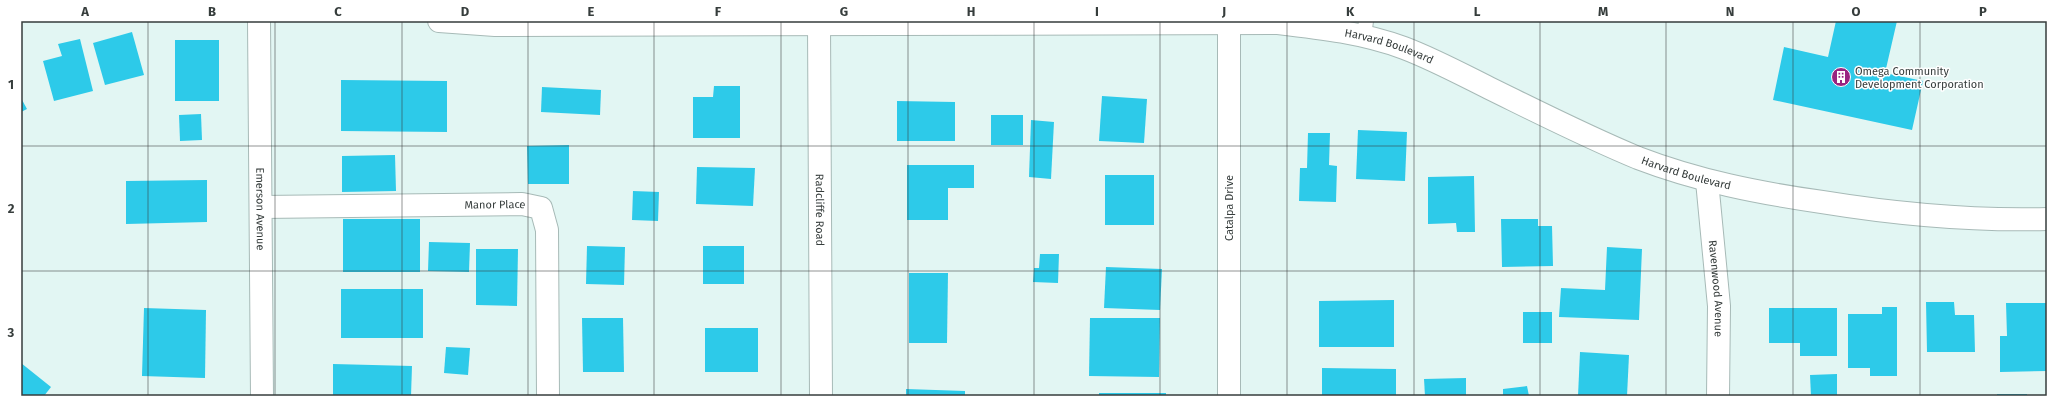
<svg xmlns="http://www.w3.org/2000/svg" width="2068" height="417" font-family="'Fira Sans',sans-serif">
<rect width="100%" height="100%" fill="#e2f6f3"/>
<g fill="#2dcae9">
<path d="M1836 21H1897L1885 73 1923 81 1912 130 1773 100 1784 47 1828 57Z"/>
<path d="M132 32 144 75 105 85 93 43Z"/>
<path d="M80 39 93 91 54 101 43 61 62 56 58 44Z"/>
<rect x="175" y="40" width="44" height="61"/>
<path d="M341 80 447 81V132L341 131Z"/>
<path d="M714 86H740V138H693V97H713Z"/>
<path d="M542 87 601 90 600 115 541 112Z"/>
<path d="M1102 96 1147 99 1144 143 1099 141Z"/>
<path d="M21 98 27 109 21 112Z"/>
<path d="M897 101 955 102V141H897Z"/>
<path d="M201 114 202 140 180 141 179 115Z"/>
<rect x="991" y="115" width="32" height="30"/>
<path d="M1031 120 1054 122 1051 179 1029 177Z"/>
<path d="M1358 130 1407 132 1405 181 1356 179Z"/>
<path d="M1308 133H1330L1329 165 1337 166 1336 202 1299 201 1300 168H1307Z"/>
<path d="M569 145V184H528L527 146Z"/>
<path d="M395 155 396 191 342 192V156Z"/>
<path d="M907 165H974V188H948V220H907Z"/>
<path d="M697 167 755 168 753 206 696 204Z"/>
<rect x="1105" y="175" width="49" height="50"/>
<path d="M1474 176 1475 232H1457L1456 223 1428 224V177Z"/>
<path d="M207 180V222L126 224V181Z"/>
<path d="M633 191 659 192 658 221 632 220Z"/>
<rect x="343" y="219" width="77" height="53"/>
<path d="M1501 219H1538V226H1552L1553 266 1502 267Z"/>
<path d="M429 242 470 243 469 272 428 271Z"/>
<path d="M587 246 625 247 624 285 586 284Z"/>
<rect x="703" y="246" width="41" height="38"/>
<path d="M1607 247 1642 249 1639 320 1559 317 1561 288 1605 290Z"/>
<path d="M476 249H518L517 306 476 305Z"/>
<path d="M1040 254H1059L1058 283 1033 282 1034 268H1039Z"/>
<path d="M1106 267 1162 269 1160 310 1104 308Z"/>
<path d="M909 273H948L947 343H909Z"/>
<rect x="341" y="289" width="82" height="49"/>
<path d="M1394 300V347H1319V301Z"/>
<path d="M1926 302H1954L1955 315H1974L1975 352H1927Z"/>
<path d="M2006 303H2047V371L2000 372V336H2007Z"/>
<path d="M1882 307H1897V376H1870V368H1848V314H1882Z"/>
<path d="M144 308 206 310 205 378 142 376Z"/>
<path d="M1769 308H1837V356H1800V343H1769Z"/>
<rect x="1523" y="312" width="29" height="31"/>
<path d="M582 318H623L624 372H583Z"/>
<path d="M1090 318H1160L1159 377 1089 376Z"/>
<rect x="705" y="328" width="53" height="44"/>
<path d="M446 347 470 348 468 375 444 373Z"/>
<path d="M1580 352 1629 355 1627 396H1578Z"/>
<path d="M21 363 51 387 44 396H21Z"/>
<path d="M333 364 412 366 411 396H333Z"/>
<path d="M1322 368 1396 369V396H1322Z"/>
<path d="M1837 374V396H1811L1810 375Z"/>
<path d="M1466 378V396H1425L1424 379Z"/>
<path d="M1527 386 1529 396H1503V389Z"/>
<path d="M906 389 965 391V396H906Z"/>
<rect x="1099" y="393" width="67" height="3"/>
<rect x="1997" y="394" width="30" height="2"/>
</g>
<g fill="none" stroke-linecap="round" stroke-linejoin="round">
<defs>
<path id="service" d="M1364 36 1366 21"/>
<g id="minor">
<path id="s1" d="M259 21 262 396"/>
<path id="s2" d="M439 21 495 25 1278 23C1321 28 1364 33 1404 48 1433 59 1461 74 1489 88 1538 112 1587 137 1638 158 1698 181 1759 193 1822 202 1896 214 1972 221 2047 219"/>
<path id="s3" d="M819 25 821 396"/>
<path id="s4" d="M1707 181 1719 306 1718 396"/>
<path id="s5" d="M261 207 522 204 541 208 547 230 548 396"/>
</g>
<path id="tertiary" d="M1229 396V21"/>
</defs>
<use href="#service" stroke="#a7bab7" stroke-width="16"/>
<use href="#minor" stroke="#a7bab7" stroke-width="24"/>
<use href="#tertiary" stroke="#a7bab7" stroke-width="24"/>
<use href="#service" stroke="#fff" stroke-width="14"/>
<use href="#minor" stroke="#fff" stroke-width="22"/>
<use href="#tertiary" stroke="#fff" stroke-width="22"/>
</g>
<path fill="none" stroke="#363d3c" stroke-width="1" stroke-opacity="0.55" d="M148 21V396M275 21V396M402 21V396M528 21V396M654 21V396M781 21V396M908 21V396M1034 21V396M1160 21V396M1287 21V396M1414 21V396M1540 21V396M1666 21V396M1793 21V396M1920 21V396M21 146H2047M21 271H2047"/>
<defs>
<symbol id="building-disc" viewBox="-11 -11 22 22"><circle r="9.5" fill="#982481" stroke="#fff"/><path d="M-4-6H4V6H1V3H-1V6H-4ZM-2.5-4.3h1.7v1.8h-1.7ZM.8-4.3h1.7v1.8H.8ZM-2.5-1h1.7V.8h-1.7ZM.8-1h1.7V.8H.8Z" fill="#fff"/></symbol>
</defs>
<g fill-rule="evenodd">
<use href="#building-disc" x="1830" y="66" width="22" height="22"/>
</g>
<g text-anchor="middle" stroke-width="3" stroke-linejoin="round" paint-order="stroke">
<g font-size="11" fill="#363d3c" stroke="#fff">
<text dy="4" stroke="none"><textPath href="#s2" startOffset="953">Harvard Boulevard</textPath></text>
<text dy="4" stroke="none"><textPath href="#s2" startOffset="1277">Harvard Boulevard</textPath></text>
<text dy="4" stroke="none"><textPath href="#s5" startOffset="234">Manor Place</textPath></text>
<text dy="4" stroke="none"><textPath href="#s1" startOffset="188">Emerson Avenue</textPath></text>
<text transform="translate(1229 208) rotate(-90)" y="4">Catalpa Drive</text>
<text dy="4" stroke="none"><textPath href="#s3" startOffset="185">Radcliffe Road</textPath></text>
<text dy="4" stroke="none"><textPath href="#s4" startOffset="108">Ravenwood Avenue</textPath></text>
</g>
<g font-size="11" fill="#363d3c" stroke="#fff" text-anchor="start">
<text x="1855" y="75">Omega Community<tspan x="1855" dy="13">Development Corporation</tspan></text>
</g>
</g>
<rect width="2068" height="417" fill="none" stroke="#ffffff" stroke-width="44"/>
<rect x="22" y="22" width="2024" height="373" fill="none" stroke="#363d3c" stroke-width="1.5"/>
<g font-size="13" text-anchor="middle" font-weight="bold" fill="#363d3c">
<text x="85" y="16">A</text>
<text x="212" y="16">B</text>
<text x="338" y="16">C</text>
<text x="465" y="16">D</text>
<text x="591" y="16">E</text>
<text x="718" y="16">F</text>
<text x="844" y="16">G</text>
<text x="971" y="16">H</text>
<text x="1097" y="16">I</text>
<text x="1224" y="16">J</text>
<text x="1350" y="16">K</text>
<text x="1477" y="16">L</text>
<text x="1603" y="16">M</text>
<text x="1730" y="16">N</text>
<text x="1856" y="16">O</text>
<text x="1983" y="16">P</text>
<text x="11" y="89">1</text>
<text x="11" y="213">2</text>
<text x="11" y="337">3</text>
</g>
</svg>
